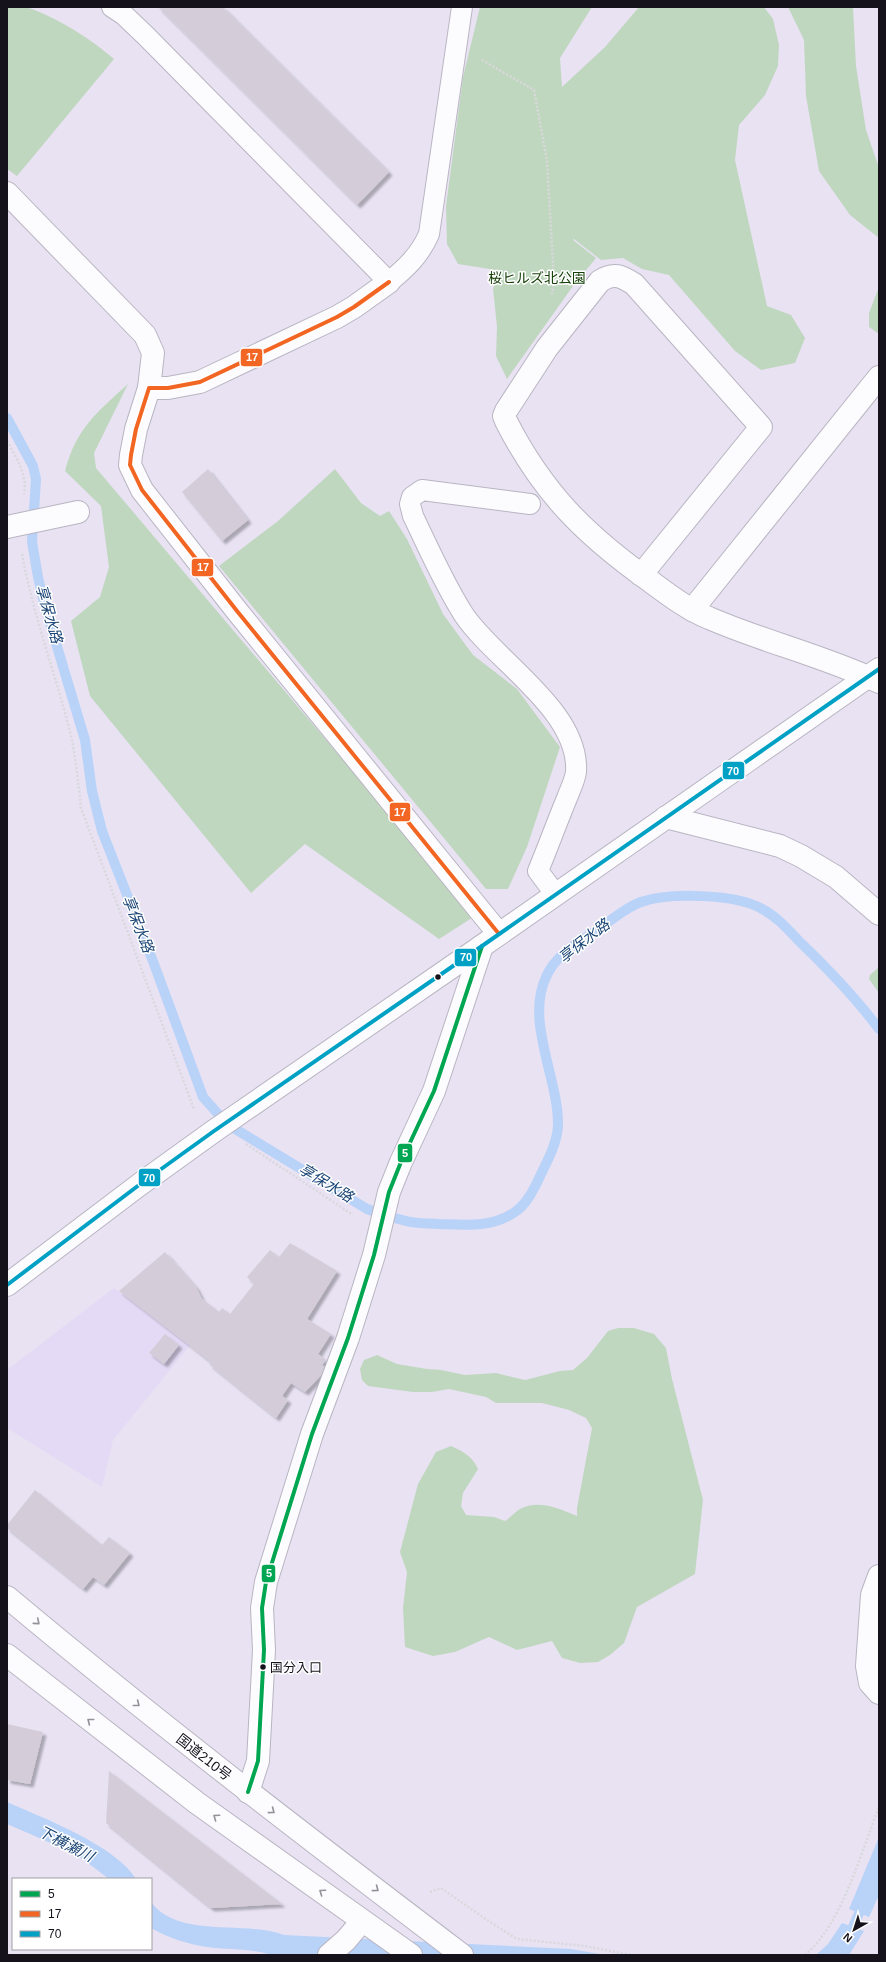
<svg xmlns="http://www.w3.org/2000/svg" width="886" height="1962" font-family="Arial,'Noto Sans JP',sans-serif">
<defs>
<filter id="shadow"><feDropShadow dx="3.5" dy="3.5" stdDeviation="1" flood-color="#0004"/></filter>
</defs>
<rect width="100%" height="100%" fill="#e8e2f3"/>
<path fill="#e4daf6" d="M114 1288 174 1331 190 1345 113 1440 102 1487 7 1428V1370Z"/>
<g fill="#c0d7bf">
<path d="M7 7C14 7 23 5 29 8 58 18 91 39 114 59L17 176 7 169Z"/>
<path d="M480 7H592L560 58 562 87 605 47 639 7H764L773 19 779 45 778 66 765 95 739 125 735 160 767 306 791 315 805 338 795 363 761 370 735 351 669 275 642 269 623 258 601 260 574 239 573 240 596 258 573 286 507 379 496 356 497 327 493 288 502 271 458 264 447 244 446 206 463 77Z"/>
<path d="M788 7H853L856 66 866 130 879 168V238L850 215 819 171 806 96 804 40Z"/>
<path d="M879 287V334L869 327V313Z"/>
<path d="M128 384 94 453 96 468 475 916 439 939 305 844 251 893 90 696 71 621 100 597 109 567 101 506 65 471C76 429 96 413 128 384Z"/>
<path d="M335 469 361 503 380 516 389 511 407 539 443 614 473 655 517 689 560 747 527 847 508 889H486L219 566 278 521Z"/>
<path d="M879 967V993L869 979 870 975Z"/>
<path d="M618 1328H634L654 1334 666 1348 672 1379 703 1500 695 1574 637 1607 624 1643 610 1655 598 1662 580 1663 562 1658 552 1641 517 1650 489 1637 455 1652 433 1656 405 1647 403 1608 407 1572 400 1552 418 1484 436 1452 451 1446C464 1452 472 1456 478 1469L463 1493 461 1506 466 1515 494 1517 505 1521C510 1518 515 1512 520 1509 539 1499 560 1509 577 1516V1508L592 1428 586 1418 569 1410 542 1403H496L486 1397 449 1389 432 1392H413L368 1386 362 1380 360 1369 364 1360 377 1355 397 1364 427 1369 441 1370 465 1375 496 1373 525 1380 560 1371 573 1370 587 1358 608 1331Z"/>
</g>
<g fill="#b9d2f8">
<path d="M7 1802C43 1818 115 1845 136 1879H109L84 1860 67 1850 7 1824Z"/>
<path d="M879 1837V1895L869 1917 849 1909Z"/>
<path d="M151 1902C178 1939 245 1920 284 1935L571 1949 605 1955H271C251 1948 228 1950 207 1947 188 1944 168 1938 151 1928Z"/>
<path d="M842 1923 864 1931 849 1955H816L828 1944Z"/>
</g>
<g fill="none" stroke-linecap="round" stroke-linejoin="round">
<g stroke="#b9d2f8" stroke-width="10">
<path d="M7 418 33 466 36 479 32 542 38 577 44 603 85 740 92 791 102 831 154 964 203 1097 227 1124 367 1209C380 1214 393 1218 406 1221 417 1224 428 1223 439 1224 465 1225 492 1228 515 1212 528 1203 535 1187 542 1172 549 1158 557 1142 558 1126 559 1079 525 1022 546 977 556 953 583 940 603 926 615 917 627 907 641 902 669 892 737 894 762 909 778 917 790 932 802 944 830 971 856 998 879 1029"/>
<path d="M832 1955 849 1936 864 1902"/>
</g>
</g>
<g fill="#d4ccd8" filter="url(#shadow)">
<path d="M158 7H223L389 172 357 205Z"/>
<path d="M208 469 248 520 222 541 182 492Z"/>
<path d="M290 1243 337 1271 307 1319 331 1334 318 1354 326 1360 322 1365 327 1369 305 1392 291 1383 282 1396 288 1400 276 1418 209 1364 211 1362 119 1291 165 1252 196 1287 202 1299 219 1312 222 1308 230 1314 254 1284 247 1277 270 1250 279 1257Z"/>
<path d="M165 1334 179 1345 164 1364 149 1353Z"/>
<path d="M35 1490 102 1545 109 1537 130 1553 104 1585 93 1577 83 1589 7 1528V1525Z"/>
<path d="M7 1724 43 1732 30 1784 7 1780Z"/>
<path d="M109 1771 282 1904 211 1908 106 1823Z"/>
</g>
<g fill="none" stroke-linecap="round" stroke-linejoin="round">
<defs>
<g id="lane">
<path d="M112 7 124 15 146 36 389 282C406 268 420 255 429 234L462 7"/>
<path d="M530 504 422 490 412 497 410 504 413 516C429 549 444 584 464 615 495 661 580 711 576 772 575 780 570 790 567 798 557 822 548 847 538 871L556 895"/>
</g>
<g id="street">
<path d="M7 193 145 335 153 353 149 388"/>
<path d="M389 282 354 307 337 317 200 382 168 388H149L136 429 131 455 130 465 142 490 237 611 499 934"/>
<path d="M7 527 78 512"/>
<path d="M641 575 761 427 634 284C621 276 614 272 600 281L547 348 506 411 504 416 506 421C542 492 585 535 650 581 669 595 687 609 709 618 764 642 824 656 879 682"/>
<path d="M692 610 879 377"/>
<path d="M666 817 780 846 801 856 836 877 879 914"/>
<path d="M879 1576 872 1595 867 1666 870 1683 879 1693"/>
<path d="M248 1792 258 1761 264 1650 262 1608 266 1582 312 1434 348 1338 374 1255 389 1192 401 1162 434 1091 482 946"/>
</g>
<g id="secondary">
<path d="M7 1285 139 1185 214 1131 482 946 879 669"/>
<path d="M329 1955 346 1940 362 1921"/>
</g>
<g id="highway">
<path d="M7 1597C155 1721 308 1838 462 1955"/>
<path d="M7 1655 197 1803 411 1955"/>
</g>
</defs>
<use href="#lane" stroke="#b9b5c2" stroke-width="22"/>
<use href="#street" stroke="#b9b5c2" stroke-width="24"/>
<use href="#secondary" stroke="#b9b5c2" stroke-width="24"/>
<use href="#highway" stroke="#b9b5c2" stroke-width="24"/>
<g stroke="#d9d8dc" stroke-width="2.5" stroke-dasharray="2 2" stroke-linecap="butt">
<path d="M482 60 534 90 547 161 554 280 552 294"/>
<path d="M7 441C16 457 28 476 24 494"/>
<path d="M22 554C33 615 55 672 70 732 76 757 78 782 81 808L194 1109"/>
<path d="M246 1144 353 1215"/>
<path d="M430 1892 441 1888 493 1924 517 1939 585 1946 631 1955"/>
<path d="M805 1955C842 1924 861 1852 879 1807"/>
</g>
<use href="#lane" stroke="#fcfbfd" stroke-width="20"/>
<use href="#street" stroke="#fcfbfd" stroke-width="22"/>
<use href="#secondary" stroke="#fcfbfd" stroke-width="22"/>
<use href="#highway" stroke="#fcfbfd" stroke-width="22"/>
<defs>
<path id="bus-1" d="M248 1792 258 1761 264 1650 262 1608 266 1582 312 1434 348 1338 374 1255 389 1192 401 1162 434 1091 482 946"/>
<path id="bus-2" d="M389 282 354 307 337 317 200 382 168 388H149L136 429 131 455 130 465 142 490 237 611 499 934"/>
<path id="bus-3" d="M7 1285 139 1185 214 1131 482 946 879 669"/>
</defs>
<use href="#bus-1" stroke="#fff" stroke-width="7"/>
<use href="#bus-2" stroke="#fff" stroke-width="7"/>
<use href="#bus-3" stroke="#fff" stroke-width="7"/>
<use href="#bus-1" stroke="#00a651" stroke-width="4"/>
<use href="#bus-2" stroke="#f26522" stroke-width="4"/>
<use href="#bus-3" stroke="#01a1c5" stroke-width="4"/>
</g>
<defs><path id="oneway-chevron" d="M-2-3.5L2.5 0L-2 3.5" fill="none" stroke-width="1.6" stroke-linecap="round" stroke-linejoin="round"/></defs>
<g stroke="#949298">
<use href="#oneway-chevron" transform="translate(37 1622) rotate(40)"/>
<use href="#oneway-chevron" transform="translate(137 1704) rotate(38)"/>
<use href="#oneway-chevron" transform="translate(90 1721) rotate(-142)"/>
<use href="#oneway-chevron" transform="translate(272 1811) rotate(37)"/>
<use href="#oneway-chevron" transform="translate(216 1817) rotate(-145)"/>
<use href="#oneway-chevron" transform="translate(376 1889) rotate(37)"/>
<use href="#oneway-chevron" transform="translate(322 1892) rotate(-145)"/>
</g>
<g fill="#15121c" stroke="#fff" stroke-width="1.5">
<circle cx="438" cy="977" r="3.5"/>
<circle cx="263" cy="1667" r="3.5"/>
</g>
<g text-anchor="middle" stroke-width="3" stroke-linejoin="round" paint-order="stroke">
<g font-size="13" fill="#15121c" stroke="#fff" text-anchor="start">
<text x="270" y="1672">国分入口</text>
</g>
<g font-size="14" fill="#164008" stroke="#fff">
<text x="537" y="283">桜ヒルズ北公園</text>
</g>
<g font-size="14" fill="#15121c" stroke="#fff">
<text transform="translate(204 1757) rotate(38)" y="5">国道210号</text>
</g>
<g font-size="15" font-style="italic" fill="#1a4575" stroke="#fff">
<text transform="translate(49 614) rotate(74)" y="5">享保水路</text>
<text transform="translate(138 924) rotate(69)" y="5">享保水路</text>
<text transform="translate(584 941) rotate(-38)" y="5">享保水路</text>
<text transform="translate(326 1183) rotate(31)" y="5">享保水路</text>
<text transform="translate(66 1844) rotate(27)" y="5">下横瀬川</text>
</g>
</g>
<g stroke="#fff" stroke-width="1.5">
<rect x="240" y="348" width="23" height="19" rx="4" fill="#f26522"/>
<rect x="191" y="558" width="23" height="19" rx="4" fill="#f26522"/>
<rect x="722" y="761" width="23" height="19" rx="4" fill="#01a1c5"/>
<rect x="389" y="802" width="22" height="20" rx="4" fill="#f26522"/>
<rect x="454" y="948" width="23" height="19" rx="4" fill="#01a1c5"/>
<rect x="397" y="1143" width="16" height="20" rx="4" fill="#00a651"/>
<rect x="138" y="1168" width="23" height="19" rx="4" fill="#01a1c5"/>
<rect x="261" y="1564" width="15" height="19" rx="4" fill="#00a651"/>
</g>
<g font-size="11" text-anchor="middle" font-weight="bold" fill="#fff">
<text x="252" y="361">17</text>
<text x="203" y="571">17</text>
<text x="733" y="775">70</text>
<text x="400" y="816">17</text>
<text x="466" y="961">70</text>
<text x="405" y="1157">5</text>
<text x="149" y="1182">70</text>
<text x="269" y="1577">5</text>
</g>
<rect width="886" height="1962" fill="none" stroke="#15121c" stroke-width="16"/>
<rect x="12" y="1878" width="140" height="72" fill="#ffffff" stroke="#a1a0a4"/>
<rect x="20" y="1891" width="20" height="6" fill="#00a651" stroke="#a1a0a4"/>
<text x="48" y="1898" font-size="12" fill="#15121c">5</text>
<rect x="20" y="1911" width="20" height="6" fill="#f26522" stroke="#a1a0a4"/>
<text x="48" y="1918" font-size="12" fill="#15121c">17</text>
<rect x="20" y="1931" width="20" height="6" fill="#01a1c5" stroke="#a1a0a4"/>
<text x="48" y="1938" font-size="12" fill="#15121c">70</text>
<g transform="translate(854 1930) rotate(219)" stroke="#ffffff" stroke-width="3" paint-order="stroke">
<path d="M0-3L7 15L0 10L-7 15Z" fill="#15121c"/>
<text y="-6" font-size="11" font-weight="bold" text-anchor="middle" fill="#15121c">N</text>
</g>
</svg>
